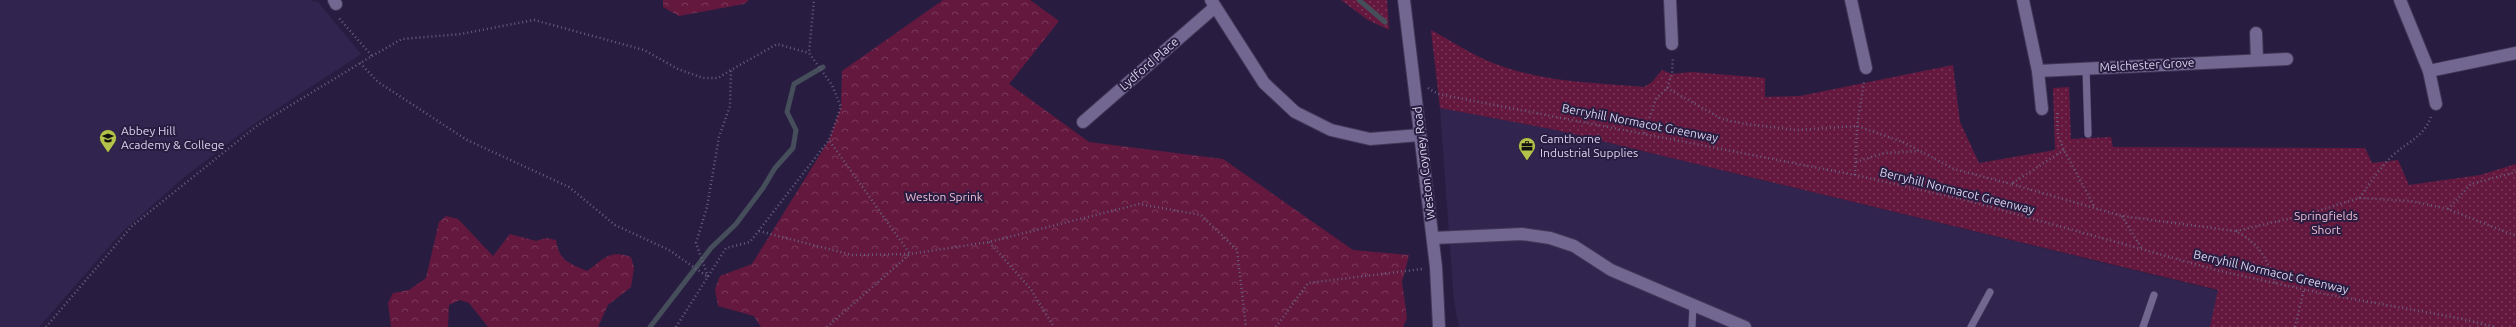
<svg xmlns="http://www.w3.org/2000/svg" width="2516" height="327" font-family="Ubuntu,sans-serif">
<defs>
<pattern id="forest-crowns" width="20" height="18" patternUnits="userSpaceOnUse"><rect width="20" height="18" fill="#65183e"/><path d="M2 6a3 3 0 1 1 6 0M12 15a3 3 0 1 1 6 0" fill="none" stroke="#7a395a"/></pattern>
<pattern id="park-dots" width="8" height="8" patternUnits="userSpaceOnUse"><rect width="8" height="8" fill="#65183e"/><path d="M2 2h.1M6 6h.1" fill="none" stroke="#7a395a" stroke-width="1.8" stroke-linecap="round"/></pattern>
</defs>
<rect width="100%" height="100%" fill="#281d41"/>
<g fill="#312550">
<path d="M0 0H309L318 2 361 54 248 128 182 179 121 233 39 327H0Z"/>
<path d="M1440 108 1556 130 2219 291 2210 327H1459L1454 301Z"/>
</g>
<g fill="url(#forest-crowns)">
<path d="M663 0H749L744 4 679 16 663 7Z"/>
<path d="M943 0H1030L1059 21 1009 84 1089 142 1223 159 1353 250 1409 255 1402 282 1407 318 1403 327H761L754 316 718 306 715 289 720 276 752 264 829 140 841 107 842 71Z"/>
<path d="M446 216 458 219 493 256 510 234 536 241 546 238 556 240C559 261 569 263 587 271 604 259 609 249 631 257L634 268 631 287 608 305 598 327H488L469 303 460 300 449 305 448 327H391L388 303 393 293 409 290 426 278 439 222Z"/>
</g>
<g fill="url(#park-dots)">
<path d="M1341 0H1387L1389 30 1368 20Z"/>
<path d="M1431 30C1452 41 1472 55 1493 63 1541 82 1594 83 1644 87L1652 82 1662 70 1672 74 1692 72 1765 78V97L1800 96 1953 65 1960 122 1979 163 2055 150 2053 88 2069 87 2071 139 2111 137 2113 147 2365 148 2372 163 2398 160 2409 185 2480 175 2516 164V327H2210L2218 290 1556 130 1440 108Z"/>
</g>
<g fill="none" stroke-linecap="round" stroke-linejoin="round">
<g stroke="#464e5b" stroke-width="5">
<path d="M1359 0 1385 22"/>
<path d="M650 327 711 248 736 224 763 188 775 168 793 148 796 130 787 112 794 84 823 67"/>
</g>
<defs>
<g id="lane">
<path d="M2086 68 2088 134"/>
<path d="M1692 327 1693 304"/>
<path d="M1971 327 1990 292"/>
<path d="M2143 327 2154 295"/>
</g>
<g id="street">
<path d="M334 0 336 4"/>
<path d="M1211 0 1264 83 1295 112 1331 130 1370 139 1420 135"/>
<path d="M1670 0 1672 44"/>
<path d="M1851 0 1866 68"/>
<path d="M2023 0 2038 71 2042 109"/>
<path d="M2400 0 2429 71 2436 104"/>
<path d="M2256 33 2257 60"/>
<path d="M2038 71 2287 59"/>
<path d="M2429 71 2516 53"/>
<path d="M1083 122 1215 7"/>
<path d="M1433 238 1522 234 1550 238 1574 246 1611 270 1745 327"/>
</g>
<path id="secondary" d="M1404 0 1436 267 1439 327"/>
</defs>
<use href="#lane" stroke="#413857" stroke-width="8"/>
<use href="#street" stroke="#413857" stroke-width="14"/>
<use href="#secondary" stroke="#413857" stroke-width="14"/>
<g stroke="#675e7e" stroke-width="2.5" stroke-dasharray="1 3" stroke-linecap="butt">
<path d="M372 56 402 39 461 34 534 20 644 50 678 69 703 78H718L731 70"/>
<path d="M360 63 378 82 467 140 569 187 615 225 669 250 708 277"/>
<path d="M1428 88 1438 94 1855 175 1969 201 2220 271 2325 294 2453 317 2496 327"/>
<path d="M1667 88 1722 119 1745 124 1797 130 1857 126 1903 142 1954 169 2011 184"/>
<path d="M2057 113 2058 136 2064 150 2095 208"/>
<path d="M1644 133 1656 99 1667 88 1672 74 1673 57"/>
<path d="M2064 150 2011 184 2122 216 2235 231C2261 244 2265 257 2276 283"/>
<path d="M1856 162 1884 153 1919 151"/>
<path d="M1855 175 1857 126 1864 82"/>
<path d="M2360 198C2369 183 2380 169 2392 156 2407 142 2423 138 2431 117"/>
<path d="M2448 209 2471 184 2516 172"/>
<path d="M2122 216 2142 249"/>
<path d="M759 231 852 255 910 254 989 242 1139 204 1201 215 1237 250 1246 327"/>
<path d="M2236 231 2305 215 2359 198 2411 201 2448 209 2516 236"/>
<path d="M989 242 1030 288 1054 327"/>
<path d="M708 277 696 243 707 207 719 137 730 106 731 70 777 44 809 53"/>
<path d="M46 327 132 226 258 125 372 56 338 17"/>
<path d="M676 327 726 248 750 242 829 140 841 107 832 85 809 53 814 0"/>
<path d="M827 327 910 254 829 140"/>
<path d="M1276 327 1308 283 1422 269"/>
<path d="M2295 327 2304 289"/>
</g>
<use href="#lane" stroke="#716791" stroke-width="7"/>
<use href="#street" stroke="#716791" stroke-width="12"/>
<use href="#secondary" stroke="#716791" stroke-width="12"/>
</g>
<defs>
<symbol id="school-pin" viewBox="-11 -11 22 30"><path d="M0 17L-7.5 6A9.5 9.5 0 1 1 7.5 6Z" fill="#b5c249" stroke="#281d41"/><path d="M0-5L7-2L0 1L-7-2ZM-4 1L0 2.5L4 1V4Q0 6-4 4Z" fill="#111"/></symbol>
<symbol id="office-pin" viewBox="-11 -11 22 30"><path d="M0 17L-7.5 6A9.5 9.5 0 1 1 7.5 6Z" fill="#b5c249" stroke="#281d41"/><path d="M-6-3h4V-5.5h4V-3h4V5H-6ZM-1-4.5V-3h2v-1.5ZM-6 0V1H6V0Z" fill="#111"/></symbol>
</defs>
<g fill-rule="evenodd">
<use href="#school-pin" x="98" y="128" width="20" height="27"/>
<use href="#office-pin" x="1517" y="136" width="20" height="27"/>
</g>
<g text-anchor="middle" stroke-width="4" stroke-linejoin="round" paint-order="stroke">
<g font-size="12" fill="#dad5ed" stroke="#281d41">
<text transform="translate(1149 64) rotate(-41)" y="4">Lydford Place</text>
<text transform="translate(2147 65) rotate(-3)" y="4">Melchester Grove</text>
<text transform="translate(1640 123) rotate(11)" y="4">Berryhill Normacot Greenway</text>
<text transform="translate(1424 163) rotate(-97)" y="4">Weston Coyney Road</text>
<text transform="translate(1957 191) rotate(14)" y="4">Berryhill Normacot Greenway</text>
<text transform="translate(2271 272) rotate(13)" y="4">Berryhill Normacot Greenway</text>
</g>
<g font-size="12" fill="#dad5ed" stroke="#281d41" text-anchor="start">
<text x="121" y="135">Abbey Hill<tspan x="121" dy="14">Academy &amp; College</tspan></text>
<text x="1540" y="143">Camthorne<tspan x="1540" dy="14">Industrial Supplies</tspan></text>
</g>
<g font-size="12" fill="#f4bfd2" stroke="#281d41">
<text x="944" y="201">Weston Sprink</text>
<text x="2326" y="220">Springfields<tspan x="2326" dy="14">Short</tspan></text>
</g>
</g>
</svg>
